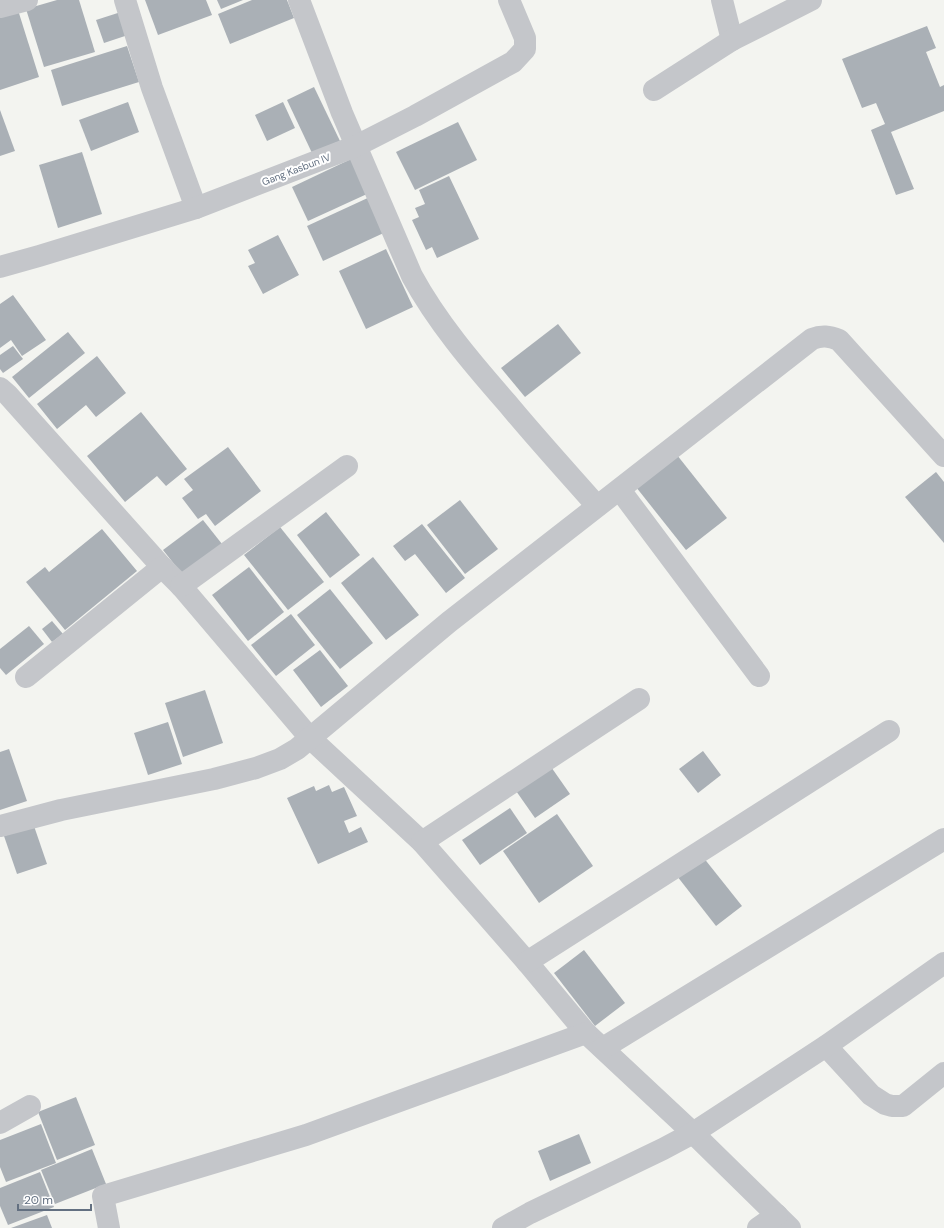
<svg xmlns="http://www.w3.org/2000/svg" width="944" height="1228" font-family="'DM Sans',sans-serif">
<rect width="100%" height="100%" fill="#f3f4f0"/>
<g fill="#aab0b6">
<path d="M57 0H79L95 52 44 67 26 9Z"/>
<path d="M145 0H206L212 15 158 35Z"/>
<path d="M217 0H243L221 9Z"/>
<path d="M252 0H287L294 18 230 44 218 14Z"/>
<path d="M18 10 39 77 0 90V15Z"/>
<path d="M124 11 131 34 104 43 96 20Z"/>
<path d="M927 26 936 48 926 52 940 87 944 85V111L891 132 914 189 896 195 871 130 885 124 876 103 862 108 842 59Z"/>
<path d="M127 46 139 82 62 106 51 70Z"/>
<path d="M314 87 340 141 312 153 287 100Z"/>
<path d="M128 102 139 132 91 151 79 120Z"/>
<path d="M283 102 295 128 267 141 255 115Z"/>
<path d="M0 110 15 151 0 156Z"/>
<path d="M458 122 477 160 415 190 396 152Z"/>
<path d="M82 152 102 214 58 228 39 165Z"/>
<path d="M351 159 367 194 308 221 292 187Z"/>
<path d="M449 176 479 239 437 258 432 247 426 250 412 220 419 217 415 208 425 204 419 190Z"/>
<path d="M372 196 388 231 323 261 307 226Z"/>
<path d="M278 235 299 275 263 294 248 266 255 263 248 250Z"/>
<path d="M386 249 413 307 366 329 339 271Z"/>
<path d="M13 295 46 340 22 356 11 340 0 348V304Z"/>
<path d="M558 324 581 353 525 397 501 368Z"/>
<path d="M68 332 85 353 29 398 12 377Z"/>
<path d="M13 346 23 359 3 373 0 369V355Z"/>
<path d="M97 356 126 393 96 417 86 405 57 429 37 404Z"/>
<path d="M141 412 187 469 166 486 157 476 125 502 87 456Z"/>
<path d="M228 447 261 491 215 526 206 514 198 519 182 498 193 490 184 479Z"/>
<path d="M677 455 727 518 686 550 636 487Z"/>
<path d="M936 472 944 482V543L905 497Z"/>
<path d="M460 500 498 549 465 574 427 525Z"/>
<path d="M326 512 360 555 330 578 297 535Z"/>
<path d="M203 520 222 544 182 574 163 550Z"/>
<path d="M422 524 465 578 446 593 415 554 405 561 393 546Z"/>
<path d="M280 527 324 582 288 610 244 555Z"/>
<path d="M102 529 137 571 65 630 26 582 45 567 49 572Z"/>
<path d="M373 557 419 615 386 640 341 583Z"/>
<path d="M249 567 284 612 248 641 212 595Z"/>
<path d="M330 589 373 643 340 669 297 615Z"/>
<path d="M291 614 315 645 276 676 251 645Z"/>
<path d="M52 621 63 634 52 642 42 629Z"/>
<path d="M29 626 44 644 6 675 0 668V649Z"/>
<path d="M320 650 348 686 321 707 293 670Z"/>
<path d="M205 690 223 743 183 757 165 703Z"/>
<path d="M168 722 182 764 148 775 134 733Z"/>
<path d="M9 749 27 801 0 810V752Z"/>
<path d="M703 751 721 775 698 793 679 769Z"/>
<path d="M549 764 570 794 535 818 514 788Z"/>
<path d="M329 785 332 792 344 787 357 816 344 821 349 833 361 827 368 842 318 864 287 798 314 786 316 791Z"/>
<path d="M510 808 527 833 480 865 462 840Z"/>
<path d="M557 814 593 866 539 903 503 851Z"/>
<path d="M34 826 47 864 17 874 4 836Z"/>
<path d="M703 857 742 906 716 926 677 876Z"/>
<path d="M584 950 625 1003 595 1026 554 973Z"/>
<path d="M76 1097 95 1145 57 1160 38 1112Z"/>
<path d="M41 1124 56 1163 6 1182 0 1167V1140Z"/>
<path d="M579 1134 591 1163 550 1181 538 1151Z"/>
<path d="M92 1149 106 1184 55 1204 41 1170Z"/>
<path d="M40 1172 54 1207 8 1225 0 1206V1188Z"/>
<path d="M47 1215 52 1228H11Z"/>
</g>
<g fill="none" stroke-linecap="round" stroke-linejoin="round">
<g stroke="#c4c6ca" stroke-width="22">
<path d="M125 0 152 88 196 208"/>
<path d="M299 0 342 113 412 276C437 322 472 363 507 403 536 438 567 472 597 506"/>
<path d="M722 0 732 40"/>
<path d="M0 7 27 0"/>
<path d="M654 90 732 40 811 0"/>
<path d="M0 267 39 256 196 208 356 146 415 116 513 62 525 49V38L509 0"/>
<path d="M0 388 8 395 162 567 181 586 310 738 422 842 527 962 586 1033 693 1133 790 1228"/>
<path d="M620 490 759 676"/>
<path d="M181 586 347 466"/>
<path d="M26 677 162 567"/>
<path d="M0 826 61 810 214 779 256 768 280 759 297 749 449 622 812 339C822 335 829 336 839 340L944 456"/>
<path d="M422 842 639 699"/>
<path d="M527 962 889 731"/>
<path d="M826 1046 871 1095 885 1104 892 1106H903L944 1073"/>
<path d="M603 1048 944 839"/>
<path d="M0 1123 30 1106"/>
<path d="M109 1228 103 1196 306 1135 586 1033"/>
<path d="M503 1228 530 1213 663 1149 693 1133 826 1046 944 963"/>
<path d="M758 1228 777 1215"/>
</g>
</g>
<g text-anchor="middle" stroke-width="4" stroke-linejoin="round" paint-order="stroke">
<g font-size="10" fill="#637081" stroke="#fff">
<text transform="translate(296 169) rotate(-21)" y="4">Gang Kasbun IV</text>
</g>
</g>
<path d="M18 1204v6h73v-6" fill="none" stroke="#637081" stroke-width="2"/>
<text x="24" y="1204" font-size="12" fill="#637081" stroke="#ffffff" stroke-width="3" paint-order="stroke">20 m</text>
</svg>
